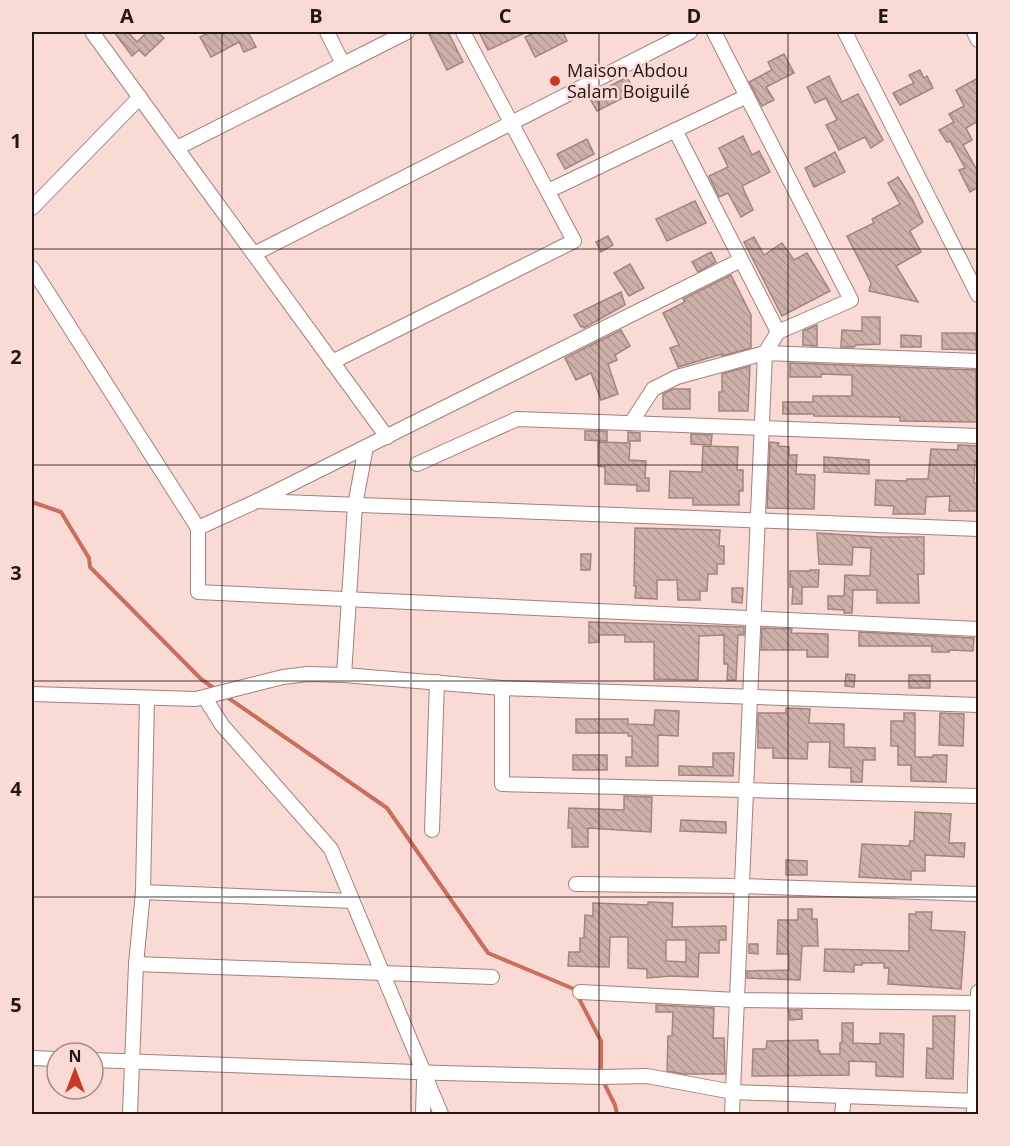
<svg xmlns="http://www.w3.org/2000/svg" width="1010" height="1146" font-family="'Open Sans',sans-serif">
<defs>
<pattern id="building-back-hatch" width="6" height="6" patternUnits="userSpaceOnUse" patternTransform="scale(1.5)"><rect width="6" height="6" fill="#ceb0aa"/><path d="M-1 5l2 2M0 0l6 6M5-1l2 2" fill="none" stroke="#b19791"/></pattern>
</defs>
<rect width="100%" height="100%" fill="#fadad4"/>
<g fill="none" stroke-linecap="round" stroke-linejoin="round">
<g stroke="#ca6f5e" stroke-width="4">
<path d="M32 502 61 512 89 558 90 567 201 679 218 691"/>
<path d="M224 695 387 808 488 953 574 989 601 1041V1074"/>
<path d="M603 1081 615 1105 617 1114"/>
</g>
</g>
<g fill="url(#building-back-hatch)" stroke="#a1847e" stroke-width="1.5" fill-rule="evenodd">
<path d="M114 32H128L137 42 147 32H157L164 38 145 56 139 50 132 56Z"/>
<path d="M210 32H248L256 47 244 52 239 42 211 57 200 37Z"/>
<path d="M428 32H448L463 62 447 70Z"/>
<path d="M479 32H527L488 50Z"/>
<path d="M537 32H563L567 41 535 57 525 37Z"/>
<path d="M784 54 794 73 766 87 774 100 762 106 749 82 772 70 768 62Z"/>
<path d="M920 70 924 78 927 76 933 88 900 105 893 93 914 83 909 75Z"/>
<path d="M829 76 842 102 858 94 883 140 871 148 865 137 839 150 826 125 837 120 826 98 815 103 807 87Z"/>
<path d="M627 77 635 92 597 111 589 97Z"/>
<path d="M978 78V121L966 128 972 140 963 145 978 172V187L970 192 959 170 965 168 950 141 947 142 939 130 954 122 949 114 964 106 956 90Z"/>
<path d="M743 136 752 155 759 151 770 172 742 186 753 210 741 217 728 193 719 197 709 176 728 167 719 148Z"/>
<path d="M587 139 594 154 565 169 557 154Z"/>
<path d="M835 152 845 172 814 187 805 168Z"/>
<path d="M898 177 912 199 923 222 910 231 921 252 896 266 918 302 869 291 871 283 847 236 874 223 872 219 900 204 888 183Z"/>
<path d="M695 201 706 223 667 241 656 219Z"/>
<path d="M608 236 613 245 601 252 596 242Z"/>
<path d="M754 237 764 255 782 243 794 260 807 253 830 291 782 316 744 242Z"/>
<path d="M711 252 716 262 698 272 692 262Z"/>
<path d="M630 264 644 288 629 296 614 273Z"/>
<path d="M731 275 751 315V348L722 356V354L678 367 670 348 679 345 663 313 685 302 683 299Z"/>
<path d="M621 292 625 305 584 328 583 326 581 327 574 315Z"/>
<path d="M862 317H880V344L856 345 854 347H841L842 330 862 331Z"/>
<path d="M817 325V346L803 345V331Z"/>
<path d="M621 330 630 346 615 355 617 360 608 364 618 394 601 400 591 373 576 380 565 358Z"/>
<path d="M942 333H976V350L942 349Z"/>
<path d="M901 335 921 336V347H901Z"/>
<path d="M790 363 976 370V406H978V422L900 421V417L814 416V414H783V402H813V396H852V375L821 374V377H790Z"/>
<path d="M750 366 748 411H719V392H722V374Z"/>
<path d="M673 389H690V409H663V394Z"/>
<path d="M585 431H607V441L585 440Z"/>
<path d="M628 432 640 433V441H628Z"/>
<path d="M691 434 712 435 711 445 691 444Z"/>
<path d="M598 442 630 443 629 460 646 461 645 478H649V491H637V485L605 484V467L598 466Z"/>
<path d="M770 442 779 443 778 446 789 447V455H797L796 474 815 475 814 509 767 508Z"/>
<path d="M958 445 978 446V461H975L974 483 978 484V511H949L950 496 926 497 925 514H893L894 506 875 505 876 480 907 481V479H928L931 449 958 450Z"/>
<path d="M703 446 738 447 737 470H743V491H739V505H693V498H669L670 471 702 472Z"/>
<path d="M824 457 869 460V474L824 472Z"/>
<path d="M635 528 720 530 719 546H724V564H717V574H708L707 591H700V600H678L677 580H657V599L635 598 636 586H634Z"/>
<path d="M817 533 880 537H924V574H918L919 603H877V590H853L852 613H844V610L828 609V596H844L845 575 870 576 871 548 853 547 852 565 819 564Z"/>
<path d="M581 554H591L590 570H581Z"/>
<path d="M810 570H819L818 587H802V604H792L793 587H790V571H810Z"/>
<path d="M732 588H743L742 603 732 602Z"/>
<path d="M589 622 744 627V635H738L736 680H727L728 664H724V635L699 636 698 680 654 679V642H625V635H599V642L589 643Z"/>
<path d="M762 628 792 629 791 633 828 634V657H807V650H761Z"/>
<path d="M859 632 974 638 973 651 949 650V652H932V646H859Z"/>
<path d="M846 674 855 675 854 687 845 686Z"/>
<rect x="909" y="675" width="21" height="13"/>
<path d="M786 708 810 709 809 723 844 724V747L875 748V760H863L862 782H851V768L829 767 830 742H808L807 759 773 758V748H758V713H786Z"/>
<path d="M655 710 679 711 678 736 658 735V766H626V757H632V736H628V733H576V719H628V724L654 725Z"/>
<path d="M904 713H915V757H933V755H947L946 782 911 781V765H898V746H891V721H904Z"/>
<path d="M940 713 964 714 963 746 939 745Z"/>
<path d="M713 753H734L733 776 679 775V766L713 767Z"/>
<rect x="573" y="755" width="34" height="15"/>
<path d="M624 796 652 797 651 832 588 828V847H572V828H568L569 808 624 810Z"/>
<path d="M915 812 951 814 949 843H965L964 857 925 855V871H911V880L859 877 862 844 909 846 910 841H914Z"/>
<path d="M681 820 726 822V833L680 831Z"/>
<path d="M786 860 807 861V875H786Z"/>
<path d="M648 902 673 903 672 927 726 926V940H719V953H699L698 977 671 976 647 978V969L628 968V937H610L609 967 568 966 569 952H580V938H584L585 915 593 916V903L648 905ZM666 940H686V962L666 961Z"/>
<path d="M798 909H812V919H817L818 946H802L800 980 747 978V971L789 970V954H777L778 920H798Z"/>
<path d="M916 912H932L931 930 965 932 961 989 888 984 889 968H884V963H862V965H854V972L824 971 825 949 909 951V914H916Z"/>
<path d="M749 944H758V954L749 953Z"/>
<path d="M656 1005 714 1008 713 1038H724L725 1074H684L667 1071 668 1036H672L673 1012H656Z"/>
<path d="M789 1010H802V1019L790 1020Z"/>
<path d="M933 1016H955L953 1079 926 1078 927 1048 933 1049Z"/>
<path d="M842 1023H853V1043L880 1044V1033L904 1034 903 1077 876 1076V1062L849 1061V1075L752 1076 753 1049H766L767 1041 818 1040V1051H820V1054H840V1043H842Z"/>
</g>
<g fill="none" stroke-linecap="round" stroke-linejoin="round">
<defs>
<g id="minor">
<path d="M92 32 387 437"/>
<path d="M327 32 343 64"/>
<path d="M845 32 978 295"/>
<path d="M974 32 978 40"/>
<path d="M675 130 778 332"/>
<path d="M177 148 407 32"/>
<path d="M548 191 747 96"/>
<path d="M32 208 140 97"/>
<path d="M254 254 690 32"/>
<path d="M32 268 198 528V592L978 629"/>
<path d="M332 362 574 241 463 32"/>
<path d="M631 423 653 389 677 377 765 353 778 332 851 300 714 32"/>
<path d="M417 464 517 419 978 436"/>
<path d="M257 501 978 529"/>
<path d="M198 528 257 501 741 260"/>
<path d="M344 675 355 505 366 447"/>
<path d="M502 688V784L978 796"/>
<path d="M32 694 196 699 283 677 308 674 344 675 502 688 978 705"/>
<path d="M205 698 222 725 331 849 441 1114"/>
<path d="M432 830 437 682"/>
<path d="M576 884 742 886 978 894"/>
<path d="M143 892 352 901"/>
<path d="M136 964 492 977"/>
<path d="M580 992 737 1000 978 1003"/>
<path d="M32 1058 57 1059"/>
<path d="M93 1060 442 1073 601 1077 647 1076 733 1092 978 1101"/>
<path d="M130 1114 136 964 143 892 147 699"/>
<path d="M423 1114 424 1081"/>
<path d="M732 1114 765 353 978 361"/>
<path d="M842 1114 844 1096"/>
<path d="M974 1114 978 992"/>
</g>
</defs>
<use href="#minor" stroke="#9f827d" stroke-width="16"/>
<use href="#minor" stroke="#fff" stroke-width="14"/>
</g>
<path fill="none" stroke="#221715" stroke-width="1.5" stroke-opacity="0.55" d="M222 32V1114M411 32V1114M599 32V1114M788 32V1114M32 249H978M32 465H978M32 681H978M32 897H978"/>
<circle fill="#c63a25" stroke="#fadad4" stroke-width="2" cx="555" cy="81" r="6"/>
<g text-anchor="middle" stroke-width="5" stroke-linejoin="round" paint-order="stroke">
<g font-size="18" fill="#221715" stroke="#fadad4" text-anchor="start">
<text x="567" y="77">Maison Abdou<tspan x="567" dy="21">Salam Boiguilé</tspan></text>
</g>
</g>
<rect width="1010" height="1146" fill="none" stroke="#fadad4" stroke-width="66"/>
<g transform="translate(75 1071)"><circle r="28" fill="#fadad4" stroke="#a48c88" stroke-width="1.5"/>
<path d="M0-4.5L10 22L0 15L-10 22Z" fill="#c63a25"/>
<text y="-9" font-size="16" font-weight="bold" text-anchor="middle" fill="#221715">N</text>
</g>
<rect x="33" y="33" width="944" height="1080" fill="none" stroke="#221715" stroke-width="2"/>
<g font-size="20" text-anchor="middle" font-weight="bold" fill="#221715">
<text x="127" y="23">A</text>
<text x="316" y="23">B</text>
<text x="505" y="23">C</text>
<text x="694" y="23">D</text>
<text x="883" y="23">E</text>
<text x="16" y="148">1</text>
<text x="16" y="364">2</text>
<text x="16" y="580">3</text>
<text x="16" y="796">4</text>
<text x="16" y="1012">5</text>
</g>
</svg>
